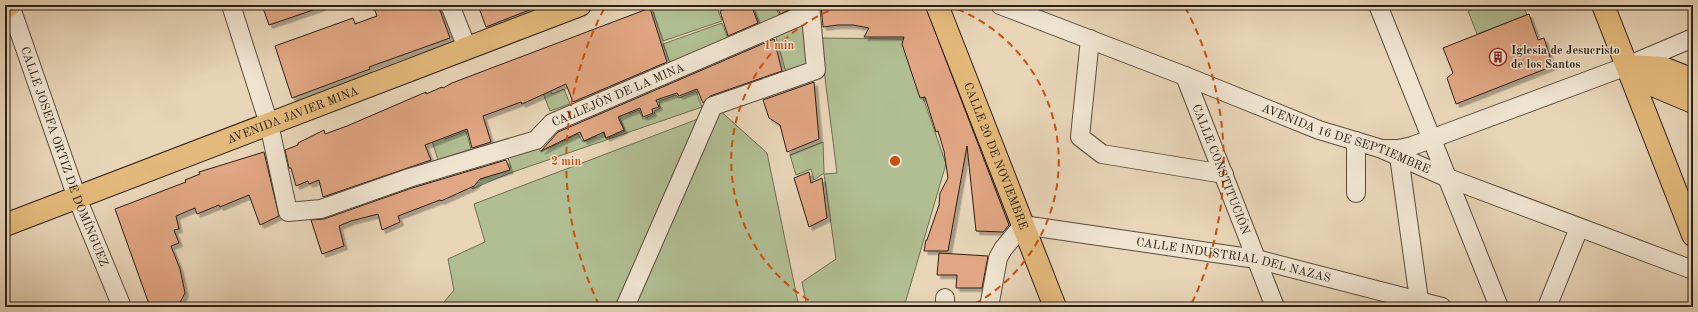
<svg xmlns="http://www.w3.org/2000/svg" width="1698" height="312" font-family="'Old Standard TT',serif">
<defs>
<filter id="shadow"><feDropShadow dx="3.5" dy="3.5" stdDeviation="0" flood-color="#0004"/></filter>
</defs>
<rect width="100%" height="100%" fill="#e8d5b8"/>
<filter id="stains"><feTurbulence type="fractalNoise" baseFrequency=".005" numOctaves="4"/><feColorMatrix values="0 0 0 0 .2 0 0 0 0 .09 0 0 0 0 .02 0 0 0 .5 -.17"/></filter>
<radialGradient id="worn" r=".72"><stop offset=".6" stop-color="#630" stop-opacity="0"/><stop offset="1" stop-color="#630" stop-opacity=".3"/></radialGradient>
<g fill="#b1be93" stroke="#6e6e52">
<path d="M716 5 722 21 663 41 651 6Z"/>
<path d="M752 5H775L781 20 761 27Z"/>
<path d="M1484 5H1523L1527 15 1477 34 1468 11Z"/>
<path d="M809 16 814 68 787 76 774 30Z"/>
<path d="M722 23 729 41 670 63 663 44Z"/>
<path d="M820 38 903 39 946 164 904 307H807L802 282 836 259 824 174 837 173Z"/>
<path d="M548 86 552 94 564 89 570 104 550 111 541 88Z"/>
<path d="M696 91 702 107 510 173 472 189 478 180 486 177 485 172 496 174 511 168 505 148 534 138 541 152 578 134 583 142 596 137 588 121 596 117 606 139 625 131 618 113 627 110 629 114 639 110 643 119 654 114 655 111 660 108 659 101 676 95 679 98Z"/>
<path d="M716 107 767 153 799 307H633Z"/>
<path d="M698 119 624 307H440L454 290 448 259 485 242 474 204Z"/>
<path d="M440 127 445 139 466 131 471 149 438 160 429 131Z"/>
<path d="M823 142 824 173 814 180 811 169 796 175 790 155Z"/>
</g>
<g fill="#e1a683" stroke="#2b1f12" filter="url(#shadow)">
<path d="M262 5H322V7L269 25Z"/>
<path d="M382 5H438L450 38 369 67 370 69 292 98 275 46 353 18 355 24 377 16 374 8Z"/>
<path d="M478 5H542L486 27Z"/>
<path d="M738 5H751L758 23 728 36 720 11Z"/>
<path d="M777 5H800L780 14Z"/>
<path d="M821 5H925L1009 225 1003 232 976 231 967 146 948 251H924L926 240H927L939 205 940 193 948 178 944 151 938 131 936 132 925 97 920 98 902 44 904 37H864L869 28 853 25H838L823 27Z"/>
<path d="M650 8 667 62 573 102 566 84 522 104 521 102 483 116 491 142 472 148 467 129 425 145 431 160 323 197 319 180 309 184 308 181 296 186 291 168H289L285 150 298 145V143L324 130 325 134 347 126 426 92V94L442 87 443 88 452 83Z"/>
<path d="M1529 14 1538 40 1544 38 1553 66 1456 104 1447 78 1453 73 1443 48Z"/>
<path d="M774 39 782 71 710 96 703 103 697 89 679 96 677 93 656 100 659 107 652 109 653 113 643 117 640 108 618 117 624 130 606 138 604 132 584 141 580 132 541 151 558 132Z"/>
<path d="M814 82 819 139 787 152 780 125 769 118 763 100Z"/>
<path d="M264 152 279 216 260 225 249 195 220 207 219 205 197 214 195 208 176 216 179 229 174 230 179 243 171 246 180 269 185 293 178 306 150 307 115 209 186 182 185 180 200 174 199 172Z"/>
<path d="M506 160 510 170 480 179 474 186 441 201 440 200 398 216 400 222 382 230 378 214 351 221 339 226 344 246 322 254 311 220 324 219 412 188Z"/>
<path d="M809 172 811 183 822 178 827 218 809 227 794 178Z"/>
<path d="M939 253 988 256 982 288H956L957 275H937Z"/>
</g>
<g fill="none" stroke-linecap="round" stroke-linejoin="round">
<defs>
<g id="minor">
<path id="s1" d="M10 5 77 198 122 307"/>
<path id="s2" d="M231 5 269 124 288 212 321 209 409 178 536 140 552 123 810 12"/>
<path d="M450 5 467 48"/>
<path id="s3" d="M1000 5 1185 76 1319 130 1382 149 1448 178 1693 270"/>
<path d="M1378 5 1499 307"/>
<path d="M1090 39 1080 137 1102 154 1224 174"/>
<path id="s4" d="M1185 76 1275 307"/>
<path d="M1356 141V193"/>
<path d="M1385 149H1399L1412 146 1627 66 1693 38"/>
<path d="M1399 156 1419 300"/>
<path d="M625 307 713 106 816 70 810 5"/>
<path d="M945 307V298"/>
<path id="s5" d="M989 307 998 258 1003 249 1023 225 1256 259 1442 307"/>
<path d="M1547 307 1579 228"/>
</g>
<g id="major">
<path id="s6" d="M937 5 1055 307"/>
<path d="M1603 5 1693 235"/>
<path d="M5 7 10 5"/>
<path d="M1627 66 1655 86 1693 102"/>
<path d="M1627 66 1663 68 1693 80"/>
<path id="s7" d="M5 225 580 5"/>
</g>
</defs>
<use href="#minor" stroke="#5a4c3c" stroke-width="20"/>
<use href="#major" stroke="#2b1f12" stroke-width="24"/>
<use href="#minor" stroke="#f0e4d1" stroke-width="18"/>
<use href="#major" stroke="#e4ba7c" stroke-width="22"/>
</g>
<g fill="none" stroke="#cc500d" stroke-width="2" stroke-dasharray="7 5">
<path d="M819 306A164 164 0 0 1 844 5M946 5A164 164 0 0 1 971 306"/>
<path d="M599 305A329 329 0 0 1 605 7M1185 7A329 329 0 0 1 1191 305"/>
</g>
<defs>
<symbol id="building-ring" viewBox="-11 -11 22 22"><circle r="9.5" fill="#f0e4d1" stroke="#8f2418" stroke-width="1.5"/><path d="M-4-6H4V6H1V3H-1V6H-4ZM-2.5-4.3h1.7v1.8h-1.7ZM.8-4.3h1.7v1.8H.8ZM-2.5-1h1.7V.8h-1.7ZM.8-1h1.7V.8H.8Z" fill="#8f2418"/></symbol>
</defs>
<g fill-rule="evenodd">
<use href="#building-ring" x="1488" y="47" width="20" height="20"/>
</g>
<g text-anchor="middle" stroke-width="3" stroke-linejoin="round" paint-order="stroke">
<g font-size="12" font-weight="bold" fill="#2b1f12" stroke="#f0e4d1" text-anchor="start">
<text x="1511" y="54">Iglesia de Jesucristo<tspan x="1511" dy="14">de los Santos</tspan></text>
</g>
<g font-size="12" fill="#2b1f12" stroke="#f0e4d1">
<text dy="4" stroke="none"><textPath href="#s2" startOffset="569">CALLEJÓN DE LA MINA</textPath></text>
<text dy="4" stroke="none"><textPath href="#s7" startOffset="308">AVENIDA JAVIER MINA</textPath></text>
<text dy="4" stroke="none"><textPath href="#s3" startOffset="371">AVENIDA 16 DE SEPTIEMBRE</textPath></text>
<text dy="4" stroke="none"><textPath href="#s1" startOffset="161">CALLE JOSEFA ORTIZ DE DOMÍNGUEZ</textPath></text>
<text dy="4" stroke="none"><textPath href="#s6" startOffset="162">CALLE 20 DE NOVIEMBRE</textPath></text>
<text dy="4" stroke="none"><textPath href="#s4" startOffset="100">CALLE CONSTITUCIÓN</textPath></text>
<text dy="4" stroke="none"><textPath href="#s5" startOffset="305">CALLE INDUSTRIAL DEL NAZAS</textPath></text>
</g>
</g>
<circle cx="895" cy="161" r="6" fill="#cc500d" stroke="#f0e4d1" stroke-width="2"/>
<g font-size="12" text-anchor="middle" font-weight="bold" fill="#cc500d" stroke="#f0e4d1" stroke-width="3" stroke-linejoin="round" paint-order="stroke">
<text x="779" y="49">1 min</text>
<text x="566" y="165">2 min</text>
</g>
<rect width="1698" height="312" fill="none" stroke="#e8d5b8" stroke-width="20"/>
<rect x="6" y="6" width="1686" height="300" fill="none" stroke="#2b1f12" stroke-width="2"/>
<rect x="10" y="10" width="1678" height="292" fill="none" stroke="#2b1f12"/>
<rect width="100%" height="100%" filter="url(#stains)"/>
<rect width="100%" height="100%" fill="url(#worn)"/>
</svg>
